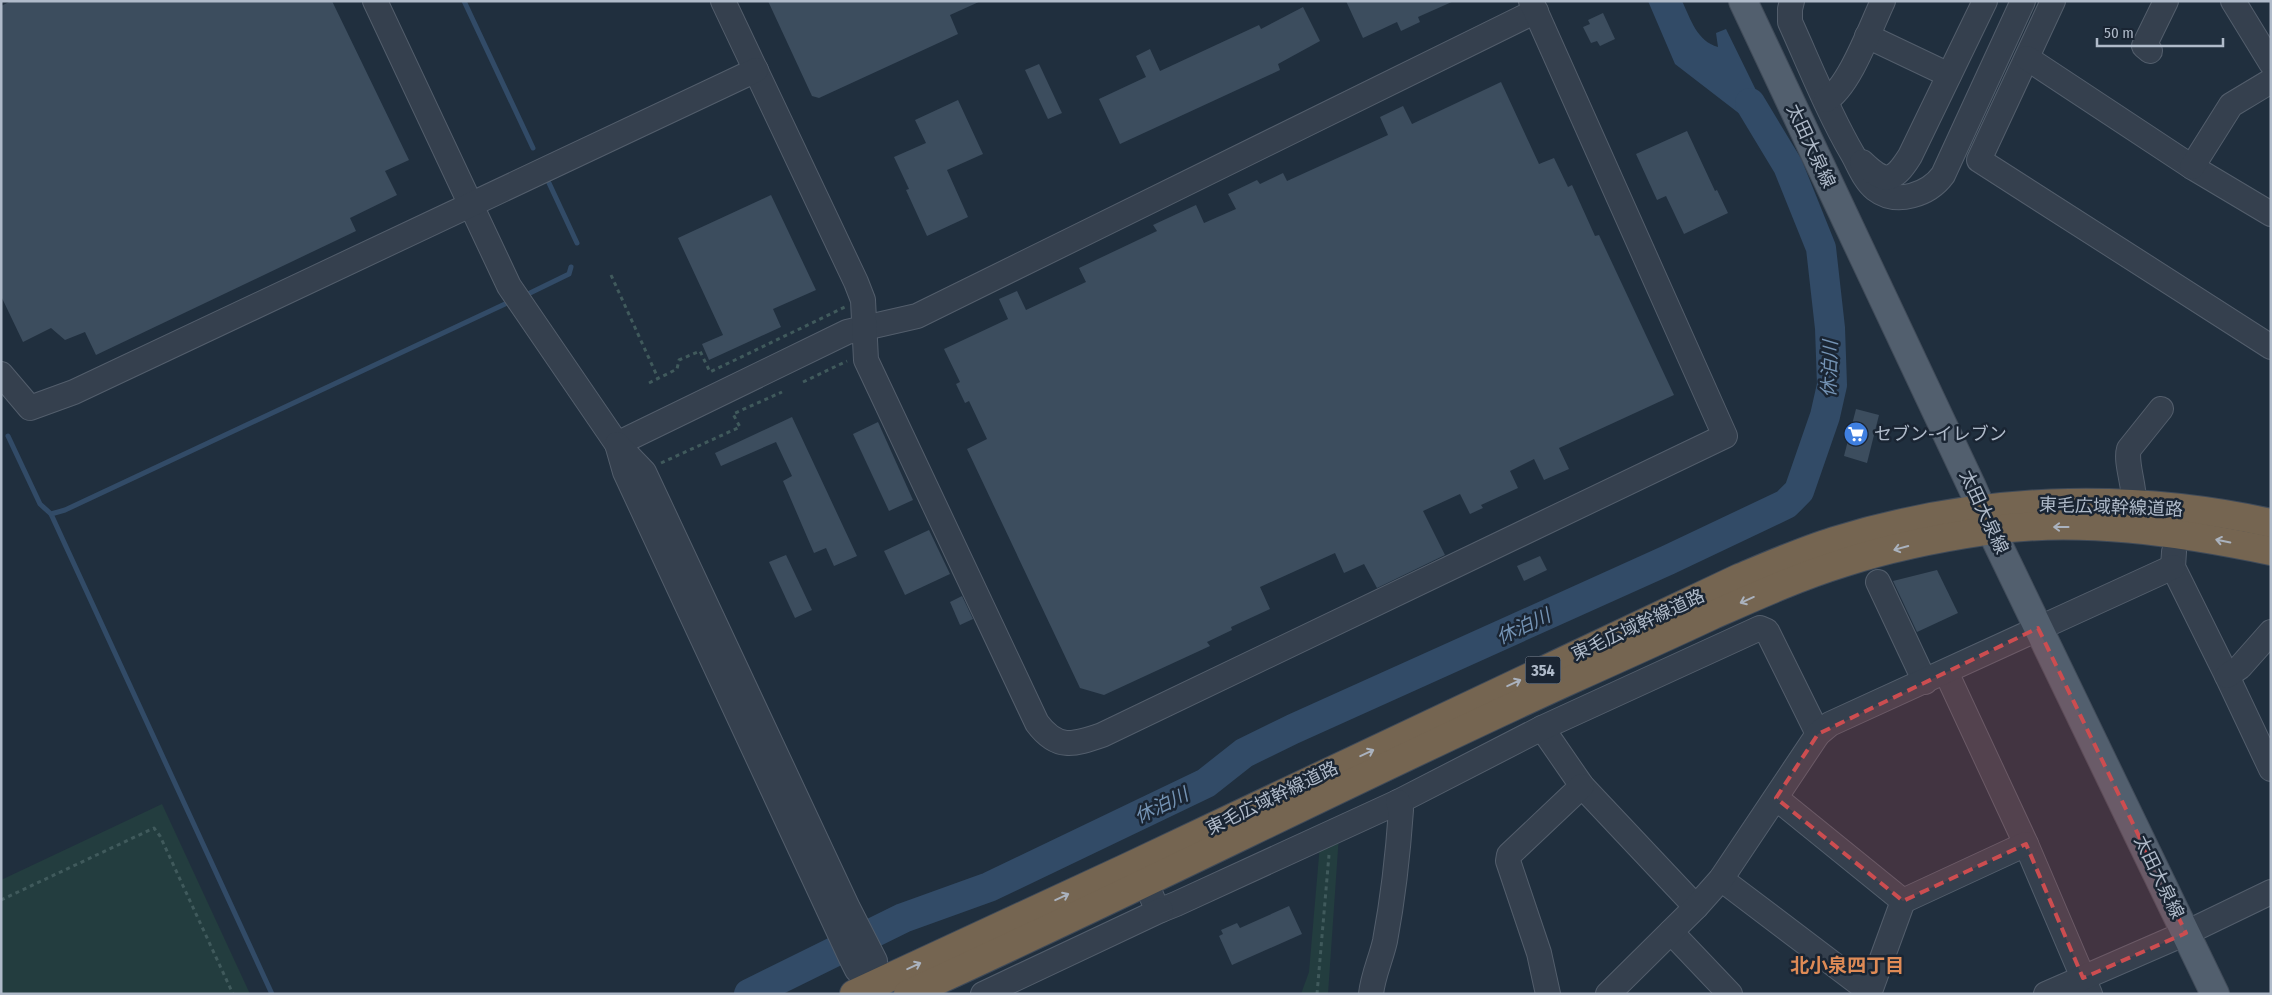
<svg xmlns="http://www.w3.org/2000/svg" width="2272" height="995" font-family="'Fira Sans Condensed','Noto Sans JP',sans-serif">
<rect width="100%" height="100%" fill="#202f3e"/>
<g fill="#233d3f">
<path d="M162 804 250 994H1V880Z"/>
<path d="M1339 835 1328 994H1301L1309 972 1320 844Z"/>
</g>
<path fill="#324b67" d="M1648 1H1682C1691 20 1697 41 1718 47L1716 33 1726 29 1773 125 1771 138 1675 64Z"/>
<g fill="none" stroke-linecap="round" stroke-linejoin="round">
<g stroke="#324b67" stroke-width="5">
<path d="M464 1 533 148"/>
<path d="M549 183 577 243"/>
<path d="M530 293 569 274 571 267"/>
<path d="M8 436 40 504 51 514 272 994"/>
<path d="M51 514 65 510 505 304"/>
</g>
<path stroke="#324b67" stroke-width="30" d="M749 994 903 918 989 887 1206 783 1244 753 1293 729 1668 560 1786 504 1799 491 1825 416 1832 385 1830 328 1821 248 1788 166 1750 103"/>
</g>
<g fill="#3c4d5e">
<path d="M11 1H332L409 160 385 171 397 195 350 218 356 231 96 355 85 332 65 340 51 328 23 342 1 296V6Z"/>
<path d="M768 1H981L950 15 958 34 819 98 812 96Z"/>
<path d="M1346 1H1454L1418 17 1420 22 1401 31 1397 22 1363 38Z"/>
<path d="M1303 7 1320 41 1278 64 1280 70 1120 144 1099 99 1146 77 1136 56 1150 49 1160 71 1259 25 1261 29Z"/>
<path d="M1603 13 1615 39 1600 46 1597 41 1591 43 1583 27 1590 24 1588 20Z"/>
<path d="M1039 64 1062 113 1048 119 1025 70Z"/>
<path d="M1501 82 1539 164 1554 158 1568 187 1572 185 1595 236 1599 235 1674 395 1559 448 1569 469 1544 480 1534 459 1510 471 1518 488 1481 505 1483 508 1470 514 1460 494 1423 511 1445 555 1377 588 1364 564 1344 573 1335 553 1260 587 1270 609 1231 627 1232 630 1207 642 1210 646 1104 695 1080 688 967 449 987 439 969 401 965 403 956 384 960 382 944 349 1008 319 999 299 1017 291 1026 310 1086 282 1079 268 1157 231 1153 225 1196 205 1204 223 1236 209 1228 194 1257 180 1260 184 1283 173 1287 181 1388 135 1380 117 1403 106 1412 124Z"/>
<path d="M958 100 983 154 947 170 968 217 927 236 906 190 909 189 894 157 926 143 915 120Z"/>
<path d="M1687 131 1715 191 1717 190 1728 213 1684 234 1666 196 1657 200 1636 154Z"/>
<path d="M771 195 816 290 773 309 781 327 709 360 702 344 723 335 678 238Z"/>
<path d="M1856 409 1879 415 1867 463 1844 456Z"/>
<path d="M792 417 857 556 834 566 826 548 814 553 783 481 792 476 776 442 721 466 715 453Z"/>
<path d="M878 422 913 500 889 511 853 434Z"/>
<path d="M929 530 950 574 905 595 884 551Z"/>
<path d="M786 555 812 610 795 618 769 562Z"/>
<path d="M1540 556 1547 570 1524 581 1517 566Z"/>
<path d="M1937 570 1958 613 1917 632 1893 581Z"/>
<path d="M962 596 973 619 960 625 950 602Z"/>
<path d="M1289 906 1302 934 1232 965 1219 936 1223 934 1221 930 1237 923 1240 928Z"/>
</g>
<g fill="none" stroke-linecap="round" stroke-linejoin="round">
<defs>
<g id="minor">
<path d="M375 1 509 286 617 444 847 332 917 316 1536 11"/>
<path d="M723 1 856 282 863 300 866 360 1037 723C1057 750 1073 745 1102 735L1725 436 1531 1"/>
<path d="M1792 1 1790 9V22C1810 66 1828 112 1852 153 1859 165 1864 180 1875 189 1897 206 1929 194 1943 175L2023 1"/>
<path d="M2053 1 1979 160 2271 347"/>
<path d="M2233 1 2271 63"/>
<path d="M1867 36 1949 75"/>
<path d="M2150 51 2144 46 2166 1"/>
<path d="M2027 58 2192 167 2271 214"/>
<path d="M1826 100C1849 88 1871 26 1883 1"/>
<path d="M1862 162C1885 184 1893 183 1910 156L1985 1"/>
<path d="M2192 167 2231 105 2271 81"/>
<path d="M1 374 30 408 74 392 756 70"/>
<path d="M617 444 644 472 848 908 875 961V984L857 970 851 958 625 472Z"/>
<path d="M2134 504C2135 486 2125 462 2129 449L2161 409"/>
<path d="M2174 552 2173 567 2227 676 2271 769"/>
<path d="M1878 582 1925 682"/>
<path d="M1946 672 2026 844 2090 994"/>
<path d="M2227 676 2240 667 2271 632"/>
<path d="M1542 728 1582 786 1696 907"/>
<path d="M1776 798 1903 901 2026 844"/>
<path d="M1721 879 1869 991"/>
<path d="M1146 883 1154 902 1161 910 1176 904 1398 802 1542 728 1760 628 1767 631 1818 734"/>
<path d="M1671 932 1730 994"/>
<path d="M983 994 1161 910"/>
<path d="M1371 994C1373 975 1381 959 1385 941 1393 898 1398 854 1401 810L1398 802"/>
<path d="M1548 994 1539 953 1508 861 1509 855 1582 786"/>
<path d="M1608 994 1696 907 1721 879 1818 734 1830 724 2173 567"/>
<path d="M1869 994 1903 901"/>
<path d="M2046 994 2186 933 2271 892"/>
</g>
<path id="major" d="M1743 1 1972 487 1991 530 2215 994"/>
<g id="highway">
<path d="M854 994 1128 867 1739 578C1770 565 1802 551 1834 541 1976 497 2125 491 2271 523"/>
<path d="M908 994C1129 894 1345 783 1566 682 1615 660 1664 638 1713 615 1756 596 1798 577 1843 563 1889 548 1938 538 1986 531 2079 517 2179 532 2271 551"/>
</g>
</defs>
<use href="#minor" stroke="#535e6c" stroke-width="26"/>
<use href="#major" stroke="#414c5a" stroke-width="30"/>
<use href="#highway" stroke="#404b59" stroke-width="30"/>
<g stroke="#405a5c" stroke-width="3" stroke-dasharray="4 4" stroke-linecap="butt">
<path d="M611 275 658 378"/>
<path d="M803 382 847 361"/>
<path d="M649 383 677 369 679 360 700 351 710 372 845 307"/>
<path d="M661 463 740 427 733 414 782 392"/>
<path d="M1 900 154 828 160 836 233 994"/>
<path d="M1317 994 1329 855"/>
</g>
<use href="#minor" stroke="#35404e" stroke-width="24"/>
<use href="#major" stroke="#525f6e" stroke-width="28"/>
<use href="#highway" stroke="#756551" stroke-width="28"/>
</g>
<defs><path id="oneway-shaft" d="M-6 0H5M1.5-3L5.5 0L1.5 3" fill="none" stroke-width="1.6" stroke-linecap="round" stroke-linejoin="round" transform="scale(1.25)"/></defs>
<g stroke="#aab2be">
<use href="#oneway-shaft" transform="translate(2061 527) rotate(180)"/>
<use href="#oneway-shaft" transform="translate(2223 541) rotate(-168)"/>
<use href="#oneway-shaft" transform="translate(1901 548) rotate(165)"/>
<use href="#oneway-shaft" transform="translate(1747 600) rotate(156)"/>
<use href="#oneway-shaft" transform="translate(1514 683) rotate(-25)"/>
<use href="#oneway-shaft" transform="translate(1367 753) rotate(-25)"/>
<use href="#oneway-shaft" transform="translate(1062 897) rotate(-25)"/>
<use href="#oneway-shaft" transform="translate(914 966) rotate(-25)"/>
</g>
<path fill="#cc4d50" fill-opacity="0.2" stroke="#cc4d50" stroke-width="4" stroke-dasharray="10 6" stroke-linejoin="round" d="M2038 628 2186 933 2083 978 2026 844 1903 901 1776 798 1818 734Z"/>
<defs>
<symbol id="supermarket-disc" viewBox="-11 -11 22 22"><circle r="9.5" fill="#3f7fe0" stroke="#1a2533"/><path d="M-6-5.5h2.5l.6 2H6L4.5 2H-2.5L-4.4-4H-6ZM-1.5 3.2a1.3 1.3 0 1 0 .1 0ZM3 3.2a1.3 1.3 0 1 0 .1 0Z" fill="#fff"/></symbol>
</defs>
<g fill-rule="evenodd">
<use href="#supermarket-disc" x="1842" y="420" width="28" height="28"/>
</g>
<g text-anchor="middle" stroke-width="5" stroke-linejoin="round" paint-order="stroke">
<rect fill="#1a2533" stroke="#838e9d" stroke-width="1" x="1525.5" y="656.5" width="35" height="27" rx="4"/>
<g font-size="16" font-weight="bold" fill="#b0bbca">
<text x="1543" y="676">354</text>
</g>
<g font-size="18" fill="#b0bbca" stroke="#1a2533">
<text transform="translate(1811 146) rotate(65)" y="6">太田大泉線</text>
<text transform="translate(2111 507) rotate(2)" y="6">東毛広域幹線道路</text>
<text transform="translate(1984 512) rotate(65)" y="6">太田大泉線</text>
<text transform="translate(1638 625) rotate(-25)" y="6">東毛広域幹線道路</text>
<text transform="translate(1272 798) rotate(-26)" y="6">東毛広域幹線道路</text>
<text transform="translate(2159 877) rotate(64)" y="6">太田大泉線</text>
</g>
<g font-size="18" fill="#b0bbca" stroke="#1a2533" text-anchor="start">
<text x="1874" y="440">セブン-イレブン</text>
</g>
<g font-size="19" font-style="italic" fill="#7493b4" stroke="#1a2533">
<text transform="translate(1829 369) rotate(-88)" y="7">休泊川</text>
<text transform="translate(1523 626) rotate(-25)" y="7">休泊川</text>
<text transform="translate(1161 805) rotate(-26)" y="7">休泊川</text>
</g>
<g font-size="19" font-weight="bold" fill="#df8b56" stroke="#1a2533">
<text x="1847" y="972">北小泉四丁目</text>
</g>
</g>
<rect width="2272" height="995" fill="none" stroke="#b0bbca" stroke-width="5"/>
<path d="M2097 38v8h126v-8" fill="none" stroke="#b0bbca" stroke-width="2.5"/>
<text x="2104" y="38" font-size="15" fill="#b0bbca" stroke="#1a2533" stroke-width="4" paint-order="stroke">50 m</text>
</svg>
